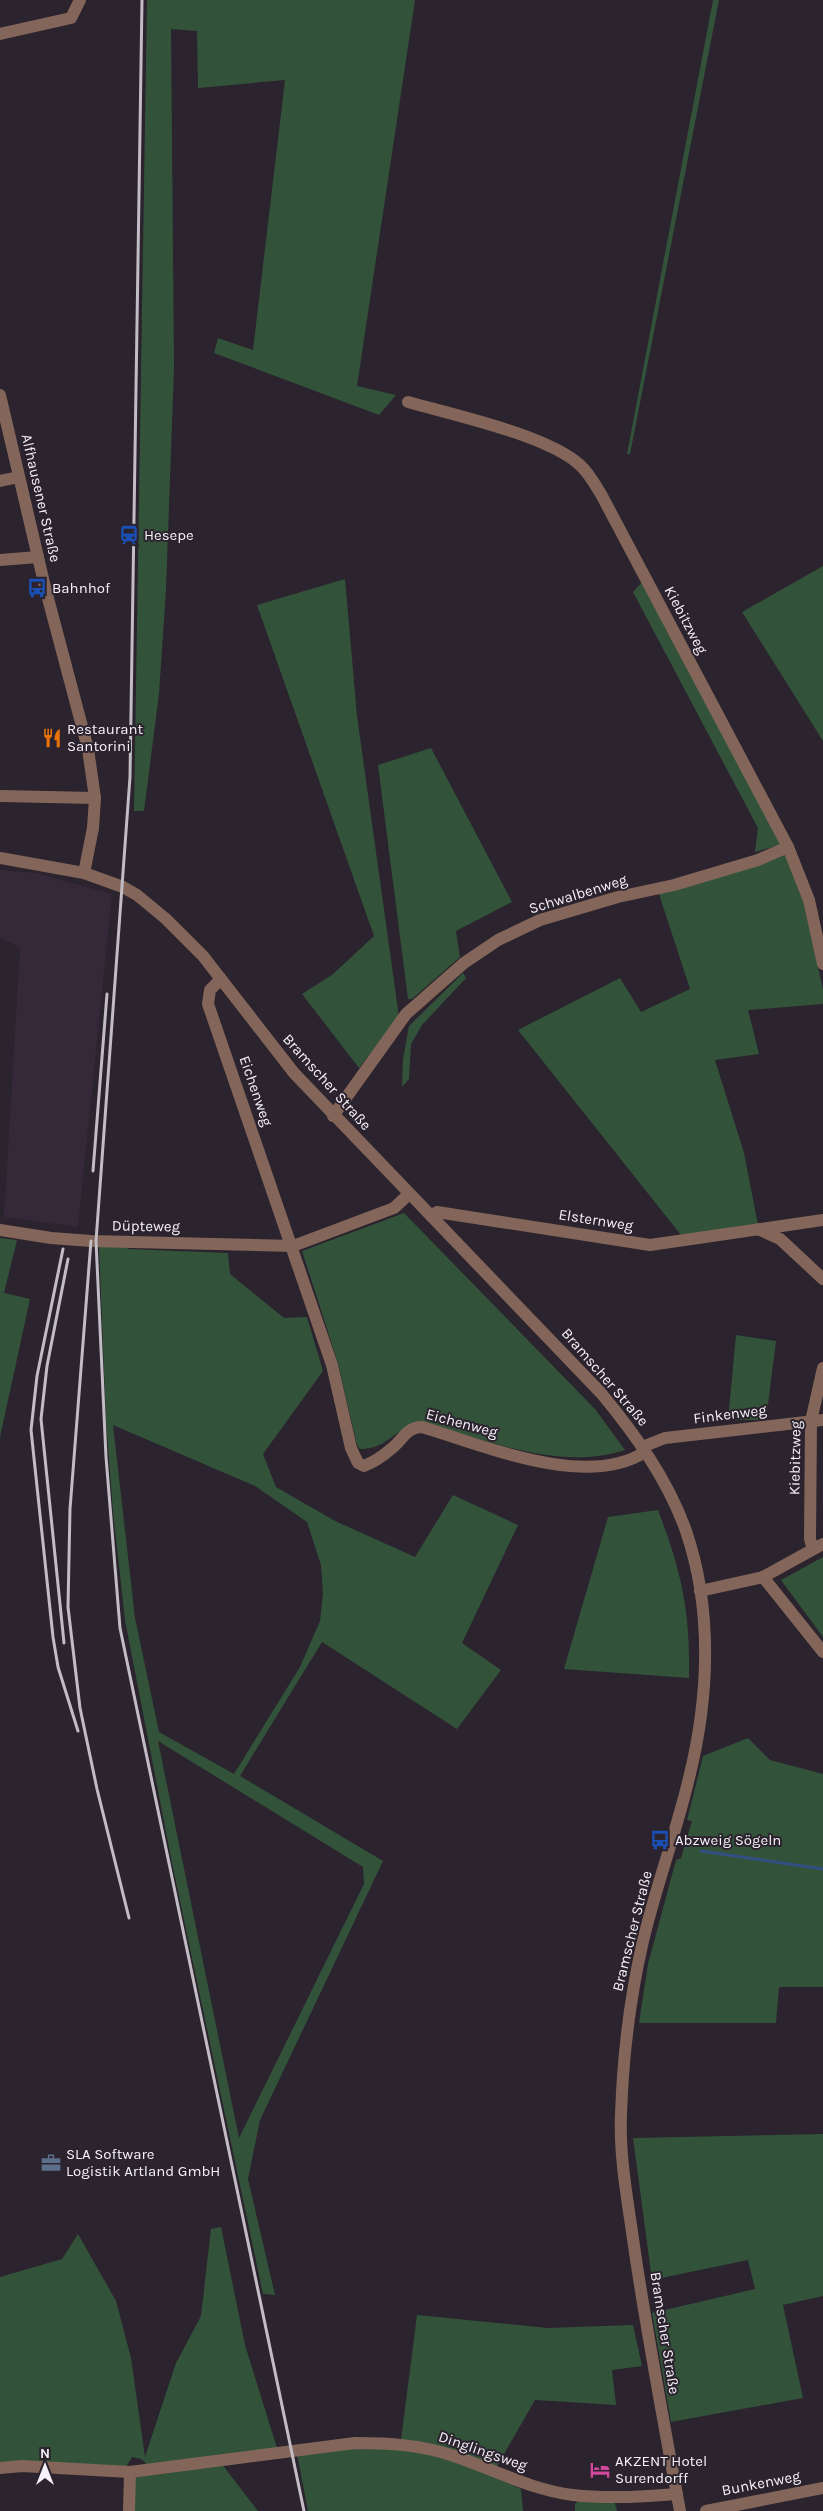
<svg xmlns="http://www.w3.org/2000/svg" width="823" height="2511" font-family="Karla,sans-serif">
<rect width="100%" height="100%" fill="#2b232e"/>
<path fill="#352839" d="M0 870 36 873 112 894 78 1227 4 1217 20 948 0 937Z"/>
<g fill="#32533a" fill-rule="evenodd">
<path d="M147 0H415L357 386 396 395 379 415 214 353 218 338 253 350 285 80 198 88 197 31 171 29 174 367 166 589 159 694 144 811H134Z"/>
<path d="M713 0H719L630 454H627Z"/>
<path d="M823 566V741L742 612Z"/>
<path d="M345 579 357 716 399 1017 359 1068 302 994 332 975 374 936 257 605Z"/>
<path d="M643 581 784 844 755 852 758 828 633 592Z"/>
<path d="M431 748 512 902 456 931 460 957 412 999H408L378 765Z"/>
<path d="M787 852 802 895 823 990V1004L748 1010 759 1054 715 1060 744 1153 758 1225 681 1235 518 1030 620 978 641 1012 690 989 658 891Z"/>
<path d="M463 973 466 978 422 1025 411 1044 409 1079 402 1087 403 1059 409 1026Z"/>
<path d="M404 1213 595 1409 625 1450C559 1472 483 1439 420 1421 396 1428 386 1450 360 1449L357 1445 338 1363 302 1251Z"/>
<path d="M0 1238 17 1240 4 1293 30 1299 0 1437Z"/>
<path d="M128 1245V1249L228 1253 230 1274 284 1318 307 1317 323 1371 263 1454 276 1487 335 1521 415 1557 453 1495 518 1525 462 1643 501 1670 457 1729 322 1642 240 1776 383 1861 260 2120 248 2179 275 2295 263 2294 172 1863 125 1620 113 1512 106 1420 99 1246ZM113 1425 255 1486 307 1522 321 1565 323 1594 320 1621 300 1667 234 1774 159 1732 135 1618ZM158 1741 363 1867 364 1884 239 2138Z"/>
<path d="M736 1335 776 1341 766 1420H728Z"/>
<path d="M658 1510C682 1573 690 1611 689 1678L564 1669 608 1517Z"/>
<path d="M823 1557V1637L781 1580Z"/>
<path d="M748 1738 770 1760 823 1774V1987H779L776 2023H639L648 1964 676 1860 681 1858 692 1821 687 1820 703 1756Z"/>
<path d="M823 2134V2296L783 2305 803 2398 671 2422 652 2313 755 2289 748 2260 652 2280 633 2138Z"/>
<path d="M221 2227 245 2345 277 2448 149 2466 141 2459 132 2457 126 2467 0 2465V2277L62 2259 78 2234 116 2301 131 2358 145 2457 176 2363 201 2316 211 2229Z"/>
<path d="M417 2315 548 2328 633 2325 642 2366 612 2370 616 2405 535 2400 496 2468 401 2440Z"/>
<path d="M389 2446 454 2458 521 2489 523 2511H308L297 2454Z"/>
<path d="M221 2463 258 2511H131V2482L142 2473Z"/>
<path d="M580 2499 614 2500 617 2511H575V2504Z"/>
</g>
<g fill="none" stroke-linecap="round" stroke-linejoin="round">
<path stroke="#334e82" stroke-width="3" d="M701 1851 823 1869"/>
<g stroke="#836659" stroke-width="12">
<path d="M0 34 71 18 80 0"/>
<path d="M0 395 45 587 88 749 95 798 93 828 84 873"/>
<path d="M408 402C454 415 547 435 580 465 589 473 596 486 602 496L788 847 809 900 823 964"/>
<path d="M0 481 19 477"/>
<path d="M0 560 38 557"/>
<path d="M0 796 95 798"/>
<path d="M221 979 210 990 208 1004 332 1365 351 1448 358 1463 364 1466C374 1462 383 1456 391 1449 403 1440 406 1427 422 1427 483 1445 586 1490 645 1452"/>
<path d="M333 1116 406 1014 464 963 498 940 540 920 618 897 674 885 758 860 788 847"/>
<path d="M431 1216 437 1212 650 1245 823 1220"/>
<path d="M758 1229 780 1239 823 1279"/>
<path d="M0 1230 51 1238 91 1241 293 1246 394 1208 409 1194"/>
<path d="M642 1447 665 1438 823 1420"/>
<path d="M813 1549 810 1539 811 1421 823 1368"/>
<path d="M763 1577 823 1652"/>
<path d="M0 2468 22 2466 130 2472 355 2443C389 2443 422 2445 454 2456 493 2469 531 2490 573 2495 607 2499 643 2497 677 2494"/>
<path d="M129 2511 130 2472"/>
<path d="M706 2511 823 2488"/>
</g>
<g stroke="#836659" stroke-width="12">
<path d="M0 858 84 873 123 887 137 895 166 919 203 956 294 1073 601 1393C635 1434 668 1480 686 1531 713 1610 709 1698 689 1778 676 1833 656 1886 643 1941 630 1997 623 2056 621 2114 619 2160 629 2207 635 2253 648 2339 664 2425 680 2511"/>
<path d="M700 1591 763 1577 823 1544"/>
</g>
<g stroke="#c2bcc4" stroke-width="3">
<path d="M142 0 130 777 96 1241 106 1457 120 1628 304 2511"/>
<path d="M93 1171 107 994"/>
<path d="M91 1241 70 1509 68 1607 80 1708 97 1789 129 1918"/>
<path d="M63 1249 37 1376 31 1430 53 1637 58 1667 78 1731"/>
<path d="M64 1643 41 1419 47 1366 68 1259"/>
</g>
</g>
<defs>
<symbol id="station-bare" viewBox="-9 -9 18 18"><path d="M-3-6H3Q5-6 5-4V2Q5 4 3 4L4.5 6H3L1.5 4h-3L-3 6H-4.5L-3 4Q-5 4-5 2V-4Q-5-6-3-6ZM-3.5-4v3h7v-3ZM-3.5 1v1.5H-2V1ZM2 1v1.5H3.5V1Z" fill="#1a4fb4" stroke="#2b232e" stroke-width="2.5" paint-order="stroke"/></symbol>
<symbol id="bus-bare" viewBox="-9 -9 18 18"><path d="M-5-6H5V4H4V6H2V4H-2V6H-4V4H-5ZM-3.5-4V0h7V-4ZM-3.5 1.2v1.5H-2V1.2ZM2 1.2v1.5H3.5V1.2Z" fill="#1a4fb4" stroke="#2b232e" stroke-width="2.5" paint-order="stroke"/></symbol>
<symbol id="restaurant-bare" viewBox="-9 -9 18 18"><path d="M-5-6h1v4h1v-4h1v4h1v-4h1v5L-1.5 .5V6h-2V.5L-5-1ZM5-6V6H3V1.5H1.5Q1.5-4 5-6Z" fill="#e8710a" stroke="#2b232e" stroke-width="2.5" paint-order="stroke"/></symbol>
<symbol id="office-bare" viewBox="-9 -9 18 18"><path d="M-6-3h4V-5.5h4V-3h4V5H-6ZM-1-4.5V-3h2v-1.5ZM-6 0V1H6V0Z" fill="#5c6f8a" stroke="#2b232e" stroke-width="2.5" paint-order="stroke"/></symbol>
<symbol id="hotel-bare" viewBox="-9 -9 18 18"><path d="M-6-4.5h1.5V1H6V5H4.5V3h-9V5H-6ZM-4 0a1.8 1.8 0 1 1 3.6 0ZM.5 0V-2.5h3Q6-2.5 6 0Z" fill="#d1479c" stroke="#2b232e" stroke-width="2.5" paint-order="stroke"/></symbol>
</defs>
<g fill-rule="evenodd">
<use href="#station-bare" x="115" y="521" width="28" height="28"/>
<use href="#bus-bare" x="23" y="574" width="28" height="28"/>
<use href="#restaurant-bare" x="38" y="724" width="28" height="28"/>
<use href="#bus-bare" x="646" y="1826" width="28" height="28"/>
<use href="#office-bare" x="37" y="2149" width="28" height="28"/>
<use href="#hotel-bare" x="586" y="2456" width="28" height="28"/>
</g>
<g text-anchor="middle" stroke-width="4" stroke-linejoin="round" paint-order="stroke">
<g font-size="15" fill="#f6f1f8" stroke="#2b232e">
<text transform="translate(41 498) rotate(77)" y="5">Alfhausener Straße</text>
<text transform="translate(686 620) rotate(62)" y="5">Kiebitzweg</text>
<text transform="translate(578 894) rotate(-17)" y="5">Schwalbenweg</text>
<text transform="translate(327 1082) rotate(48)" y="5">Bramscher Straße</text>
<text transform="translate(256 1091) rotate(71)" y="5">Eichenweg</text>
<text transform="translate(596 1220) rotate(9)" y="5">Elsternweg</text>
<text transform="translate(146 1226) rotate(1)" y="5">Düpteweg</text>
<text transform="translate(605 1377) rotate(49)" y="5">Bramscher Straße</text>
<text transform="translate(730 1414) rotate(-7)" y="5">Finkenweg</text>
<text transform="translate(462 1423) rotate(15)" y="5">Eichenweg</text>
<text transform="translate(795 1458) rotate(-89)" y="5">Kiebitzweg</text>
<text transform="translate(632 1931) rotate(-76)" y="5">Bramscher Straße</text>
<text transform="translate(665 2333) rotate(81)" y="5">Bramscher Straße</text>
<text transform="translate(483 2451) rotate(19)" y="5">Dinglingsweg</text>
<text transform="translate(761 2483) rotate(-11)" y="5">Bunkenweg</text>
</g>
<g font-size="15" fill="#f6f1f8" stroke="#2b232e" text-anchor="start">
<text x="144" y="540">Hesepe</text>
<text x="52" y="593">Bahnhof</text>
<text x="67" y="734">Restaurant<tspan x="67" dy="17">Santorini</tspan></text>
<text x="675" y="1845">Abzweig Sögeln</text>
<text x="66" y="2159">SLA Software<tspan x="66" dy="17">Logistik Artland GmbH</tspan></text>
<text x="615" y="2466">AKZENT Hotel<tspan x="615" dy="17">Surendorff</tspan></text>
</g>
</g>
<g transform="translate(45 2466)" stroke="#2b232e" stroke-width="4" paint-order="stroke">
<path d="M0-4L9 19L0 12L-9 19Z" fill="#f6f1f8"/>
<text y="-8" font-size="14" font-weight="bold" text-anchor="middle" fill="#f6f1f8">N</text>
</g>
</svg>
